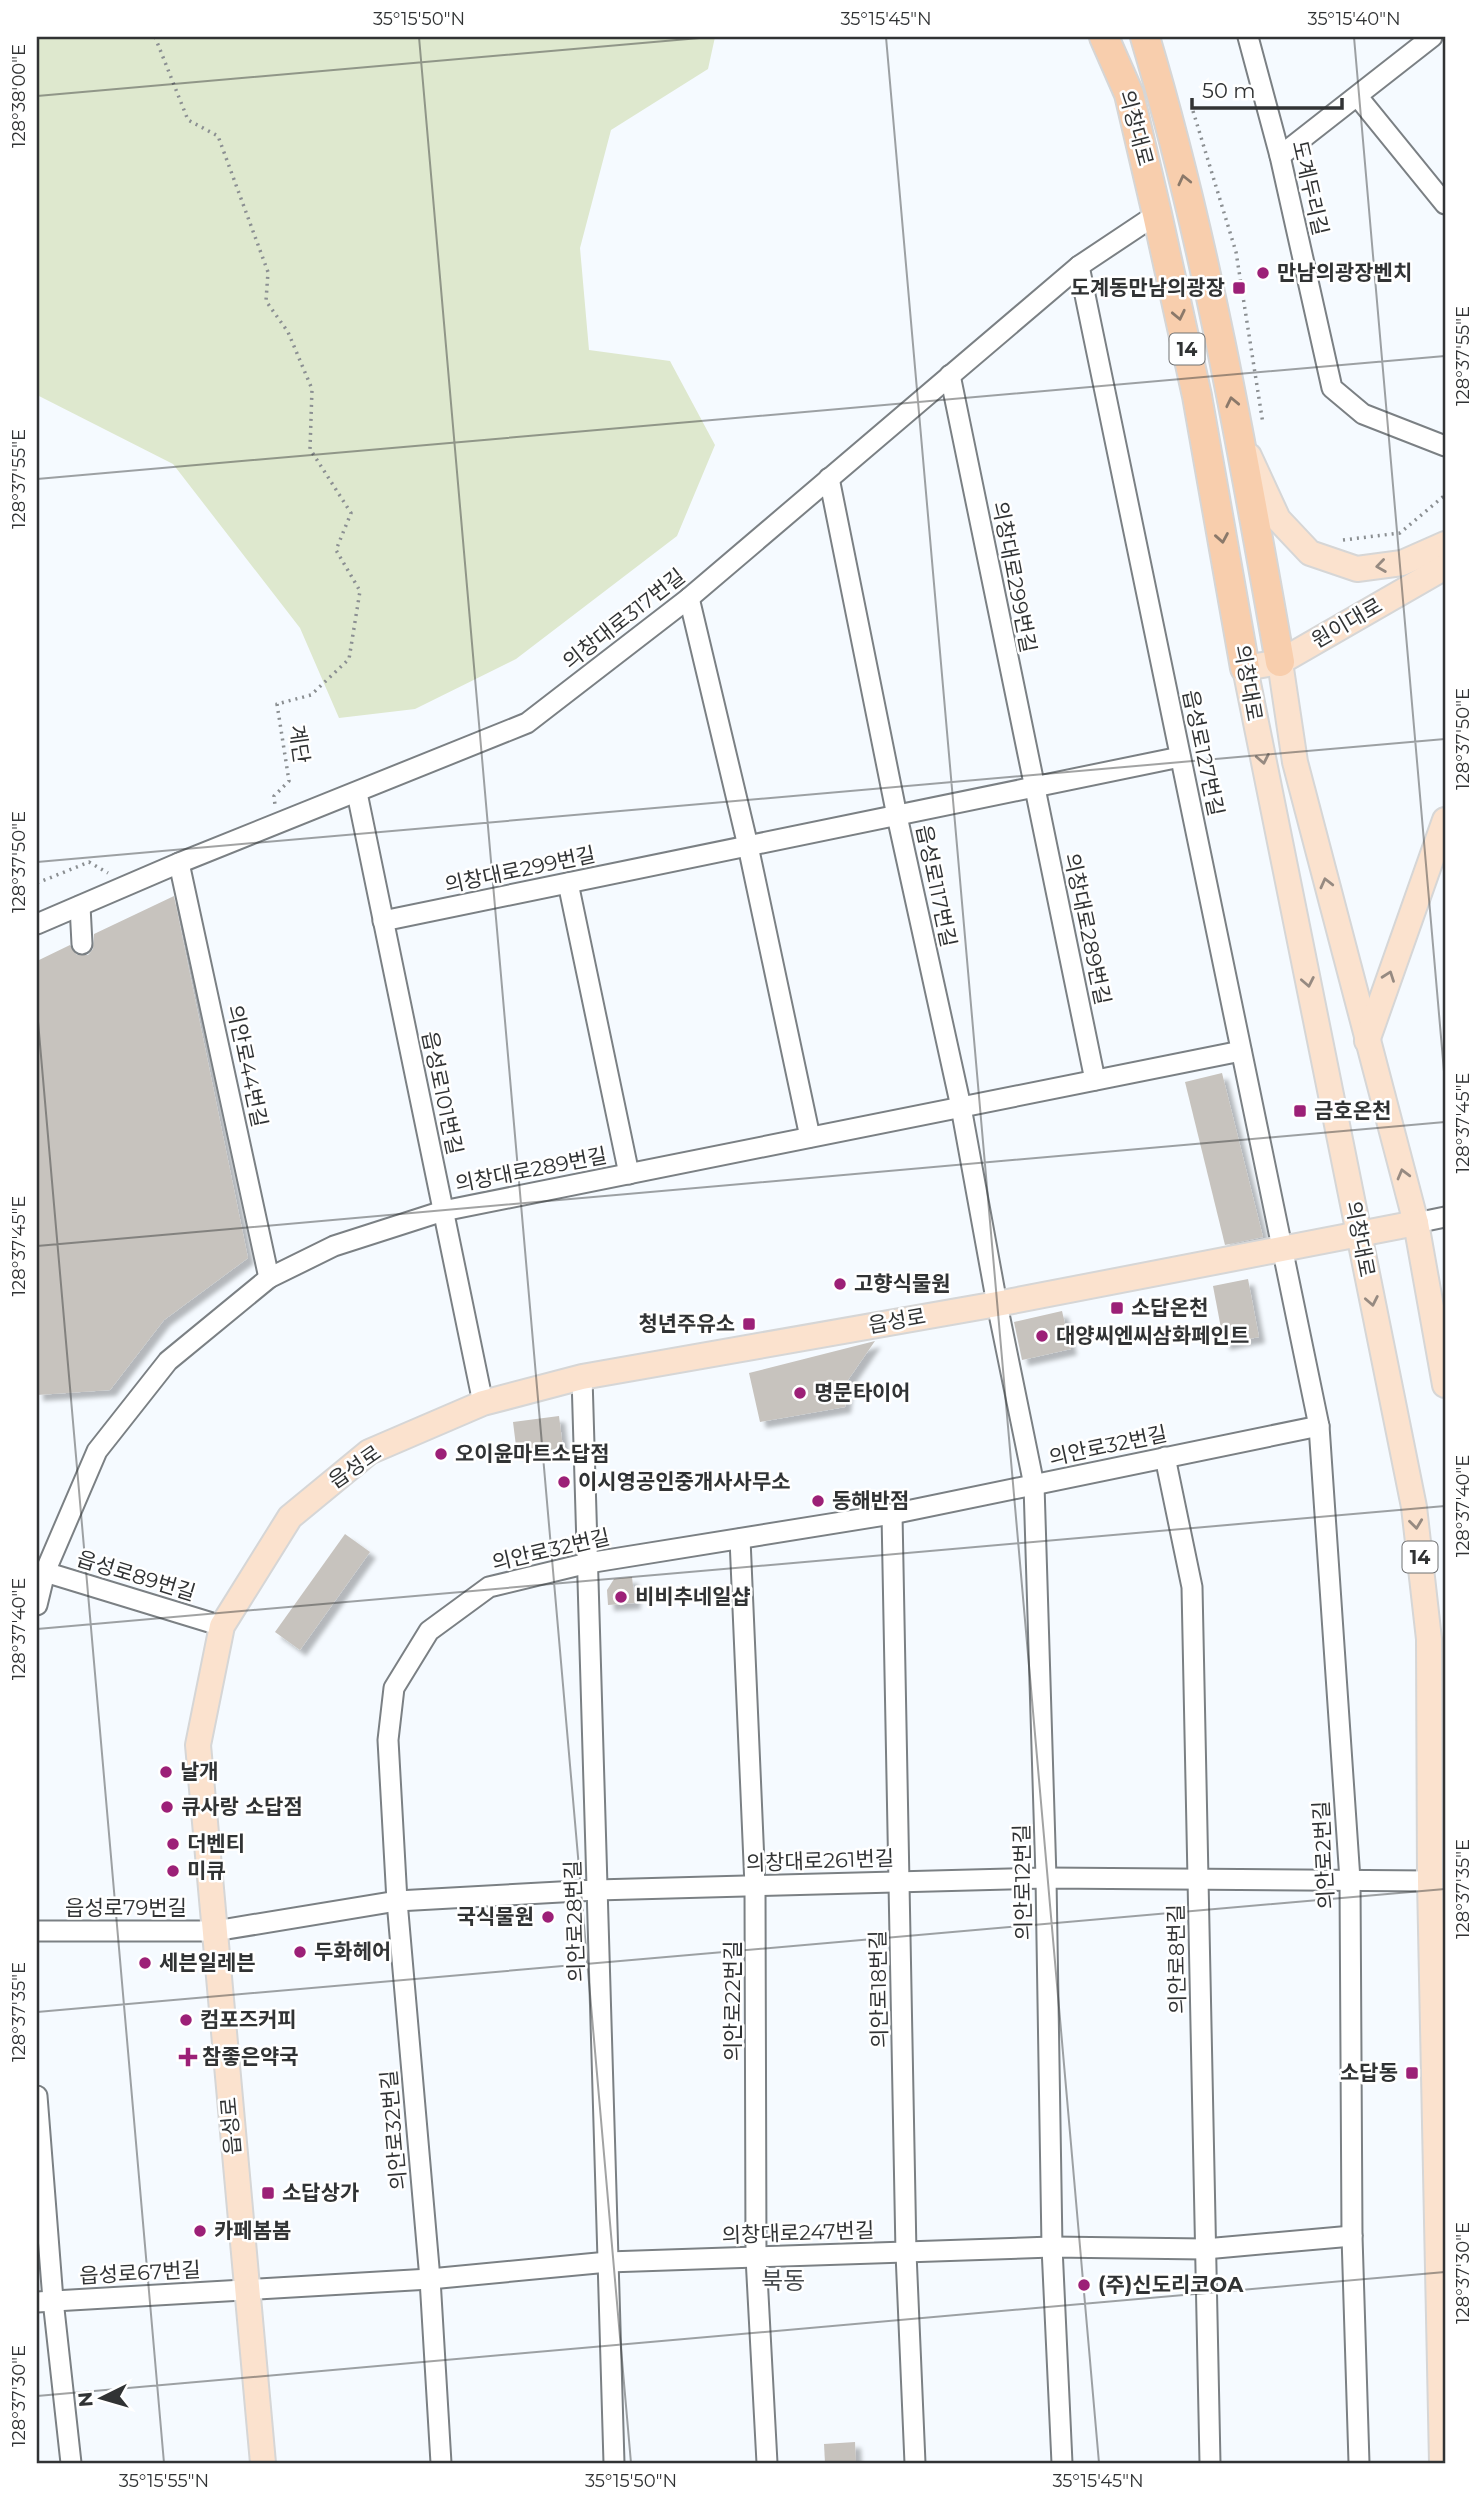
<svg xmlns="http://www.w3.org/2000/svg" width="1482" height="2500" font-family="Montserrat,'Noto Sans KR',sans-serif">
<defs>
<filter id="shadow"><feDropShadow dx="6" dy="6" stdDeviation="2" flood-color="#0004"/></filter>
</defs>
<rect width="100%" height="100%" fill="#f5faff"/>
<path fill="#dee8ce" d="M37 37H715L708 69 611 130 580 248 589 350 670 361 715 445 677 536 516 659 415 709 339 718 300 628 173 464 37 395Z"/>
<g fill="#c7c3be" filter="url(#shadow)">
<path d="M174 896 248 1258 164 1320 110 1390 37 1395V961L70 945 77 955H88L93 949 94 934Z"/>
<path d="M1222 1073 1263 1237 1225 1245 1185 1082Z"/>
<path d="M1248 1279 1259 1337 1224 1344 1213 1286Z"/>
<path d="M1062 1311 1071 1349 1022 1360 1014 1322Z"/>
<path d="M875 1341 848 1380 845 1407 760 1422 749 1373Z"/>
<path d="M559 1416 563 1448 517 1454 513 1422Z"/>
<path d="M345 1534 370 1552 300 1650 275 1632Z"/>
<path d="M632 1577 635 1603 608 1605 607 1590 614 1579Z"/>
<path d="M855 2442 856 2463H825L824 2444Z"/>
</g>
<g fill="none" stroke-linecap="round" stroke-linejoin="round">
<defs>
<g id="minor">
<path d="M1248 37 1280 156 1332 388 1363 414 1445 446"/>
<path d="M1358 97 1445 204"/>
<path d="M1280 156 1432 37"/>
<path d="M1079 266 1319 1426 1350 1880 1352 2236 1359 2463"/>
<path d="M950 375 1095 1080"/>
<path d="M829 478 897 816 961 1107 997 1304 1034 1485 1046 1878 1052 2247 1062 2463"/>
<path d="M689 598 748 846 810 1137"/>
<path d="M357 793 483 1403"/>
<path d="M179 863 269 1278"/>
<path d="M568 883 629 1174"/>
<path d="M80 906 82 944"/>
<path d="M383 921 1180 757"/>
<path d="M37 924 179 863 527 723 689 598 1079 266 1157 214"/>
<path d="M1416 1223 1445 1217"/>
<path d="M582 1377 614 2463"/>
<path d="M1165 1457 1192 1587 1210 2463"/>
<path d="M892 1514 906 2253 915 2463"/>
<path d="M740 1539 755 1886 756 2257 767 2463"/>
<path d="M37 1573 45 1572 222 1626"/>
<path d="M37 1605 45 1572 97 1451 168 1361 269 1278 334 1246 443 1211 1241 1051"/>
<path d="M37 1931H215L397 1901 596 1890 1046 1878 1430 1881"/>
<path d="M37 2096 53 2300 71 2463"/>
<path d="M37 2302 430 2279 608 2262 1052 2247 1205 2249 1352 2236"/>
<path d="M441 2463 430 2279 397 1901 388 1740 394 1688 429 1631 489 1587 588 1563 892 1514 1319 1426"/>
</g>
<g id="major">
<path d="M1249 456 1278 519 1310 553 1357 569 1402 563 1445 544"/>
<path d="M1280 662 1295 762 1416 1223 1445 1385"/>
<path d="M1367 1041 1445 820"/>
<path d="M263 2463 198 1745 222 1626 290 1517 369 1452 483 1403 582 1377 997 1304 1416 1223"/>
<path d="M1442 2463 1430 1881 1429 1639 1414 1507 1245 668 1280 662 1445 567"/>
</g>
<g id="highway">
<path d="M1104 37 1129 94 1157 214 1197 396 1245 668"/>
<path d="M1145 37C1206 241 1243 452 1280 662"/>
</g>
</defs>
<use href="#minor" stroke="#7b8084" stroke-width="23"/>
<use href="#major" stroke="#d6d6d6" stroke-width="28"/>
<use href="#highway" stroke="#d6d6d6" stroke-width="32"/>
<g stroke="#8b8f92" stroke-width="3.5" stroke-dasharray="2 5" stroke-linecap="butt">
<path d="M155 37 188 120 218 136 268 272 266 301 288 332 312 389 310 449 351 513 336 550 360 591 349 659 311 695 277 704 289 781 274 796 275 805"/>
<path d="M1193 111 1236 252 1263 424"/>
<path d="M1343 540 1400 533 1445 495"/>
<path d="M37 883 89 862 108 873"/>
</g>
<use href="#minor" stroke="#fff" stroke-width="19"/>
<use href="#major" stroke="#fbe2ce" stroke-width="24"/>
<use href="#highway" stroke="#f8cead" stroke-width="28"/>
</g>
<defs><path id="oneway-chevron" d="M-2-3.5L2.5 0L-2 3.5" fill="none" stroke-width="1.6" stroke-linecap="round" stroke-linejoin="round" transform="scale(1.75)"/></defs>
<g stroke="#8b796a">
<use href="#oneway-chevron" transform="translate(1184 180) rotate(-103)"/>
<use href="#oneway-chevron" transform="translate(1179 315) rotate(78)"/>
<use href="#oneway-chevron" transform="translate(1232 402) rotate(-102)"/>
<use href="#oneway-chevron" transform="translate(1222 538) rotate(80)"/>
</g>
<g stroke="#968a81">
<use href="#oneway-chevron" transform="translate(1381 566) rotate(172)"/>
<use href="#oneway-chevron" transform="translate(1263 759) rotate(79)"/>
<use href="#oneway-chevron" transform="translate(1326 883) rotate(-104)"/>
<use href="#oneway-chevron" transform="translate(1389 976) rotate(-70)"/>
<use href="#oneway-chevron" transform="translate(1308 982) rotate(79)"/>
<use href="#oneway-chevron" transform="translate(1403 1174) rotate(-105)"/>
<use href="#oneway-chevron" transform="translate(1372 1301) rotate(79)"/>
<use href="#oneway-chevron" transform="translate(1416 1524) rotate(83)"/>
</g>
<path fill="none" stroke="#313334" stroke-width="2" stroke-opacity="0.45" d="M419 37 631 2463M886 37 1099 2463M1354 37 1445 1083M37 96 711 37M37 479 1445 356M37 862 1445 739M37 1010 164 2463M37 1246 1445 1122M37 1629 1445 1506M37 2012 1445 1889M37 2396 1445 2272"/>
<g fill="#9c2077" stroke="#fff" stroke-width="2.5">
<circle cx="1263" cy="273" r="7"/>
<rect x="1232" y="281" width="14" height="14" rx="3.5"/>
<rect x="1293" y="1104" width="14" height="14" rx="3.5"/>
<circle cx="840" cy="1284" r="7"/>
<rect x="1110" y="1301" width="14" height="14" rx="3.5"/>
<rect x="742" y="1317" width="14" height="14" rx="3.5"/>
<circle cx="1042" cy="1336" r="7"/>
<circle cx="800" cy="1393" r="7"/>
<circle cx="441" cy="1454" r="7"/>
<circle cx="564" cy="1482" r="7"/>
<circle cx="818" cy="1501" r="7"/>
<circle cx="621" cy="1597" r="7"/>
<circle cx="166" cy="1772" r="7"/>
<circle cx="167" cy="1807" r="7"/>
<circle cx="173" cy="1844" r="7"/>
<circle cx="173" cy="1871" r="7"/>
<circle cx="548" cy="1917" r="7"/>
<circle cx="300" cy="1952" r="7"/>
<circle cx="145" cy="1963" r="7"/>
<circle cx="186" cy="2020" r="7"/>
<path d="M184.5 2046.5h7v7h7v7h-7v7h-7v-7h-7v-7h7z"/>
<rect x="1405" y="2066" width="14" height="14" rx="3.5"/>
<rect x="261" y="2186" width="14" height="14" rx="3.5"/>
<circle cx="200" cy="2231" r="7"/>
<circle cx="1084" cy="2285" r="7"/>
</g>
<g text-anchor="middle" stroke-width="5" stroke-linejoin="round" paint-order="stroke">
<g fill="#fff" stroke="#6f7071" stroke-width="2">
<rect x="1169.5" y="333.5" width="35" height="31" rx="5"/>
<rect x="1402.5" y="1541.5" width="35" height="31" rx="5"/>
</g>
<g font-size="19" font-weight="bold" fill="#313334">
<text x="1187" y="356">14</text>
<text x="1420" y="1564">14</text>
</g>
<g font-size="21" fill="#313334" stroke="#fff">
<text transform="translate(1136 128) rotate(75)" y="7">의창대로</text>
<text transform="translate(1310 188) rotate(77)" y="7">도계두리길</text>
<text transform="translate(1014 577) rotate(79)" y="7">의창대로299번길</text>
<text transform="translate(624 619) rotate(-38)" y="7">의창대로317번길</text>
<text transform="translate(1347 623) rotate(-30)" y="7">원이대로</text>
<text transform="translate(1248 683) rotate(80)" y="7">의창대로</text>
<text transform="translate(299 744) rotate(82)" y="7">계단</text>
<text transform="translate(1203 753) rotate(78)" y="7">읍성로127번길</text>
<text transform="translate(520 870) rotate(-12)" y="7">의창대로299번길</text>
<text transform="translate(936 886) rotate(78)" y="7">읍성로117번길</text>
<text transform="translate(1087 929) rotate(78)" y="7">의창대로289번길</text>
<text transform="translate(247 1066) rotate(78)" y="7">의안로44번길</text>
<text transform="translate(442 1093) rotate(78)" y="7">읍성로101번길</text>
<text transform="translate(531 1170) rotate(-11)" y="7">의창대로289번길</text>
<text transform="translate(1360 1239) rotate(79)" y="7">의창대로</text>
<text transform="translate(897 1321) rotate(-10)" y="7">읍성로</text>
<text transform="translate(1108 1446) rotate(-12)" y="7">의안로32번길</text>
<text transform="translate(355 1467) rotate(-35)" y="7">읍성로</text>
<text transform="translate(551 1550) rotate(-13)" y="7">의안로32번길</text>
<text transform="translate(136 1576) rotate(17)" y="7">읍성로89번길</text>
<text transform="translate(1324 1855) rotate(-93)" y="7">의안로2번길</text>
<text transform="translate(820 1861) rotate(-2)" y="7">의창대로261번길</text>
<text transform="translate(1023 1882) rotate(-91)" y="7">의안로12번길</text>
<text x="126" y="1915">읍성로79번길</text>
<text transform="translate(575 1921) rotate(-92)" y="7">의안로28번길</text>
<text transform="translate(1177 1959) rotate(-91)" y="7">의안로8번길</text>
<text transform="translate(879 1989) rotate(-91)" y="7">의안로18번길</text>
<text transform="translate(733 2001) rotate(-90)" y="7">의안로22번길</text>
<text transform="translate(231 2126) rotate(-95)" y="7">읍성로</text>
<text transform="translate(394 2130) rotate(-95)" y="7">의안로32번길</text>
<text transform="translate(798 2233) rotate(-2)" y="7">의창대로247번길</text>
<text transform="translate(140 2273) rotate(-3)" y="7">읍성로67번길</text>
</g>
<g font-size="21" font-weight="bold" fill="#313334" stroke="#fff" text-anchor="start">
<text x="1277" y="280">만남의광장벤치</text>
<text x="1225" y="295" text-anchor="end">도계동만남의광장</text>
<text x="1314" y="1118">금호온천</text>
<text x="854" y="1291">고향식물원</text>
<text x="1131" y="1315">소답온천</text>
<text x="735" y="1331" text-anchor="end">청년주유소</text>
<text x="1056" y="1343">대양씨엔씨삼화페인트</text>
<text x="814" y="1400">명문타이어</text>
<text x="455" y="1461">오이윤마트소답점</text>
<text x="578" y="1489">이시영공인중개사사무소</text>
<text x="832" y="1508">동해반점</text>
<text x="635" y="1604">비비추네일샵</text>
<text x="180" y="1779">날개</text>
<text x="181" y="1814">큐사랑 소답점</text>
<text x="187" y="1851">더벤티</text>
<text x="187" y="1878">미큐</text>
<text x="534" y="1924" text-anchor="end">국식물원</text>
<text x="314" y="1959">두화헤어</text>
<text x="159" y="1970">세븐일레븐</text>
<text x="200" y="2027">컴포즈커피</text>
<text x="202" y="2064">참좋은약국</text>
<text x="1398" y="2080" text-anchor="end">소답동</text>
<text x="282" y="2200">소답상가</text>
<text x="214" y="2238">카페봄봄</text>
<text x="1098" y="2292">(주)신도리코OA</text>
</g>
<g font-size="24" fill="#474b4f" stroke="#fff">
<text x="783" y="2289">북동</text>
</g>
</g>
<rect width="1482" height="2500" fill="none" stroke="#ffffff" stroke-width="77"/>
<g transform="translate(102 2398) rotate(265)" stroke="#ffffff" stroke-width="5" paint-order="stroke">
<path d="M0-5L12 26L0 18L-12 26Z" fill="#313334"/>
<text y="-10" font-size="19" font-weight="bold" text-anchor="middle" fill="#313334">N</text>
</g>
<path d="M1192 98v10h150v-10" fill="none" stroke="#313334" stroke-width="3.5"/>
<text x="1202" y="98" font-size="21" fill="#313334" stroke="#ffffff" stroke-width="5" paint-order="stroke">50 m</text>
<rect x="38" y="38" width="1406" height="2424" fill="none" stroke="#313334" stroke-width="2.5"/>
<g font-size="18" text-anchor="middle" fill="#313334">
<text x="419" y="25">35°15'50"N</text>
<text x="886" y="25">35°15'45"N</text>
<text x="1354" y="25">35°15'40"N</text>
<text transform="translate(19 96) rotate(-90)" y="6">128°38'00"E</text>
<text transform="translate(1463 356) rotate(-90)" y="6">128°37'55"E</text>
<text transform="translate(19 479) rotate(-90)" y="6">128°37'55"E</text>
<text transform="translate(1463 739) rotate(-90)" y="6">128°37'50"E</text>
<text transform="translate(19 862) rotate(-90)" y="6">128°37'50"E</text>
<text transform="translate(1463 1123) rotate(-90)" y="6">128°37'45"E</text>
<text transform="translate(19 1246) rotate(-90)" y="6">128°37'45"E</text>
<text transform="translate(1463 1506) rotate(-90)" y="6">128°37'40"E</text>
<text transform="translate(19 1629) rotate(-90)" y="6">128°37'40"E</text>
<text transform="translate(1463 1889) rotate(-90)" y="6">128°37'35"E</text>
<text transform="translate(19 2012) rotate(-90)" y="6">128°37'35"E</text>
<text transform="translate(1463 2273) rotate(-90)" y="6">128°37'30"E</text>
<text transform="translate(19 2396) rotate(-90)" y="6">128°37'30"E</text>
<text x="164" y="2487">35°15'55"N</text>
<text x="631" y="2487">35°15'50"N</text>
<text x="1098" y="2487">35°15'45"N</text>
</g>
</svg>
